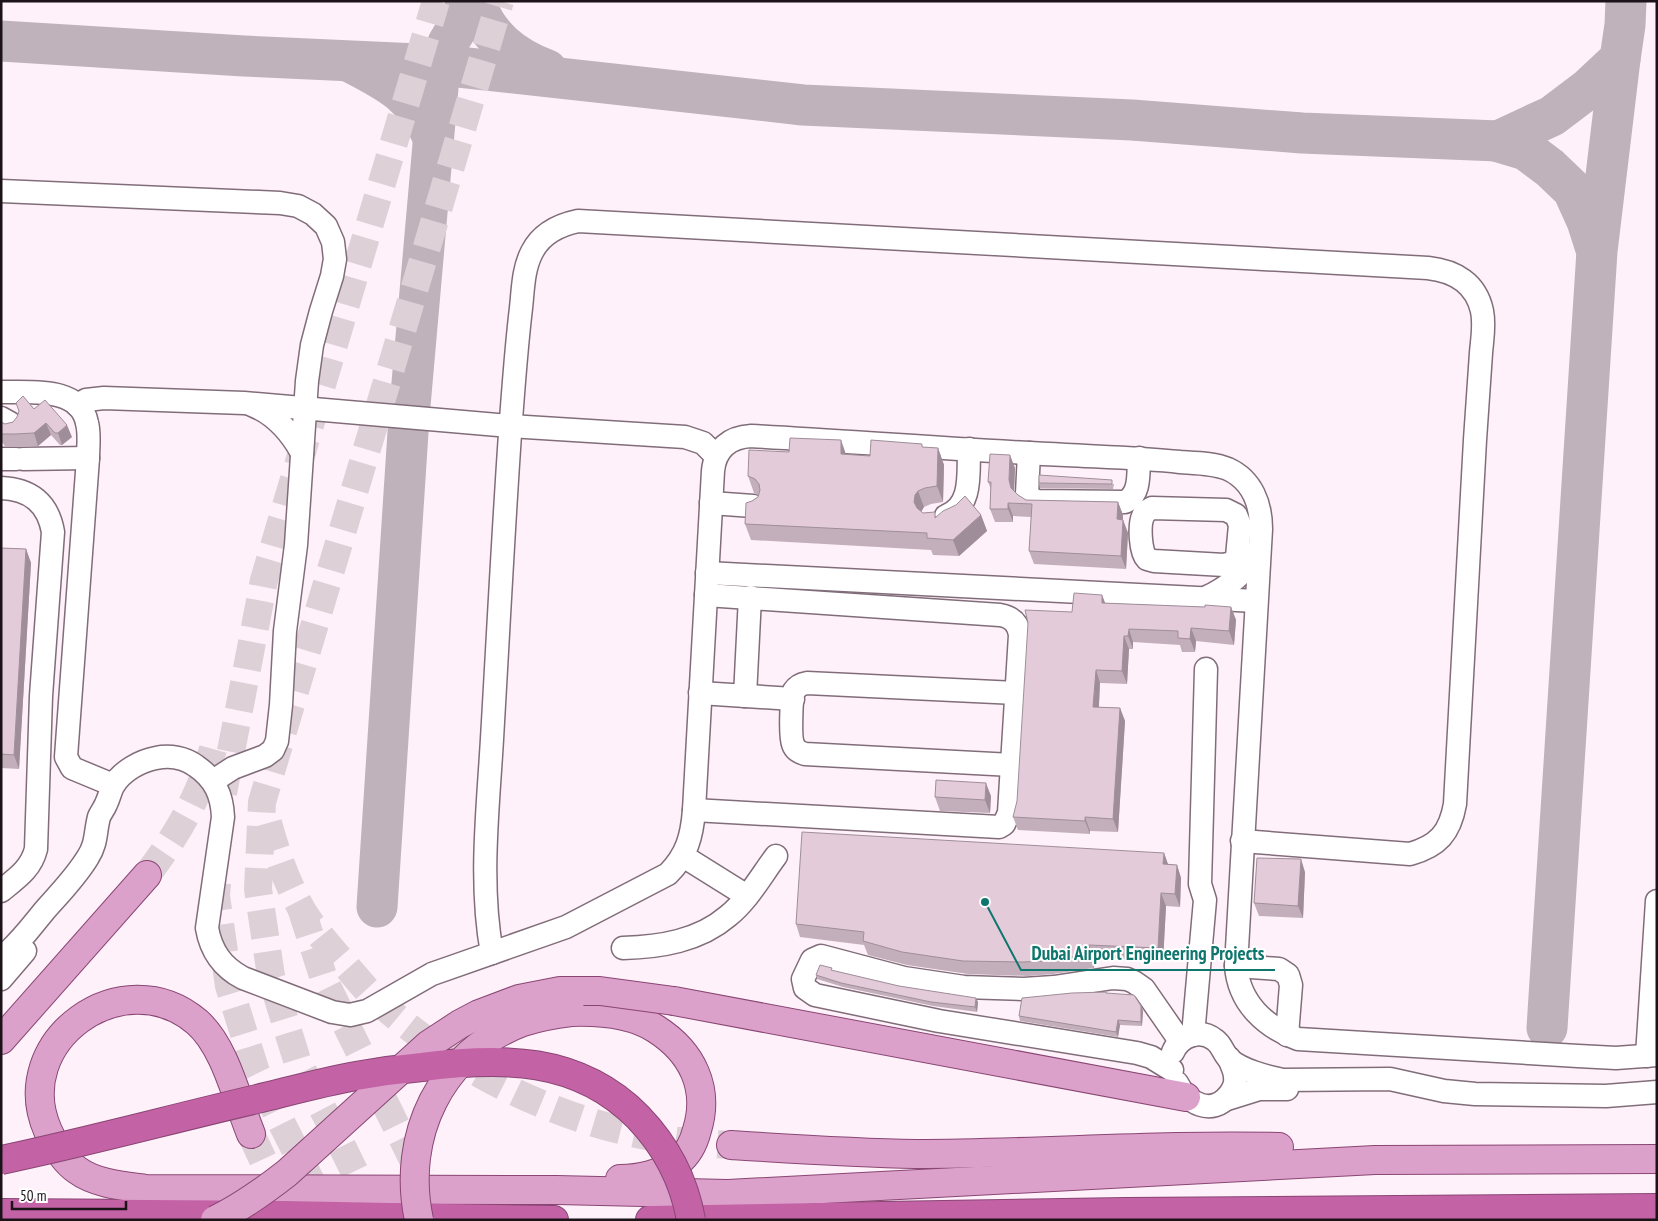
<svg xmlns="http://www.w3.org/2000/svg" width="1658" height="1221" font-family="'PT Sans Narrow',sans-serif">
<rect width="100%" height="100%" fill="#fff1f9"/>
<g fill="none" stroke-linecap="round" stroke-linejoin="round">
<g stroke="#bfb2ba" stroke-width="41">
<path d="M475 1C487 37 513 57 547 70"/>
<path d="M1 41 244 56 440 65 803 105 1132 120 1302 133 1498 141 1552 116 1589 88 1620 59 1625 25 1626 1"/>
<path d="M352 63C391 83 414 95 433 137"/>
<path d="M1496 141 1526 150 1550 168 1573 190 1587 221 1595 246"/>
<path d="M377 907 409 417 440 65 448 43 460 23 467 1"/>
<path d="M1547 1028 1597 251 1620 59"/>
</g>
<g stroke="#ddd0d7" stroke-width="28" stroke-dasharray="28 14" stroke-linecap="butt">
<path d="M223 793 264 580 436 1"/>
<path d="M268 823C276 852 286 881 301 908 311 926 333 951 347 967 356 977 365 989 375 998 453 1072 571 1128 678 1141 695 1143 713 1144 731 1145"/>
<path d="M147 875C177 835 199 798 213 749"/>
<path d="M217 883 216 896 229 986 256 1072 325 1209"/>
<path d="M251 1134 284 1205"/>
<path d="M373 1209 338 1138 297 1060 271 976 258 889 262 802 500 1"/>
</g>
<path stroke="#ddd0d7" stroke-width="28" stroke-dasharray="28 14" stroke-linecap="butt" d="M301 908 325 982 421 1176"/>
<defs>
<g id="minor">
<path d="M1 191 280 203 298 206 313 214 326 226 333 242 335 259 332 276 321 311 312 345 307 381 296 545 285 631 281 705 277 741 273 750 265 756 233 768 213 781"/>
<path d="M1 392C30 393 80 386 87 423 90 434 88 447 88 458L66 757 72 768 113 785"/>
<path d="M77 405 86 400 104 398 244 403 510 426 685 437 703 443 716 456"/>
<path d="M252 405C275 414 290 431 302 453"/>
<path d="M1 418 10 423"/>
<path d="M1029 453 1027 494 1029 497 1037 501 1125 502C1141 494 1138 473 1139 458"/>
<path d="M1 459H16"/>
<path d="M23 459 88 458"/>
<path d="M1 488C30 489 48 503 53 532L41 696 36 849C31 869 17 878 1 891"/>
<path d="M711 503 753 506"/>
<path d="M1152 508 1226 510 1236 515 1240 525 1237 557 1232 563 1224 565 1154 561 1147 559C1140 552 1139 525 1143 516 1145 512 1148 510 1152 508Z"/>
<path d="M946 516C973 506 968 473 969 449"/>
<path d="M707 573 1256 601"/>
<path d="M1205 598C1227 588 1244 575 1257 553"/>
<path d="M700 693 793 699"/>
<path d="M745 696 750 597"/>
<path d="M1012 765 805 754C799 752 795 750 793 744 790 737 791 698 794 691 797 686 801 684 807 683L1016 693"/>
<path d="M694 810 999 827 1004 824 1009 813 1020 635C1018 623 1012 617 1000 615L706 595"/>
<path d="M683 856 747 896"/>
<path d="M623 948C660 947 699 941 728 916 748 900 761 876 776 856"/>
<path d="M492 953C479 883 488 809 492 739 498 637 503 536 510 434 513 392 516 350 521 308 523 290 523 269 532 252 541 234 559 225 578 221L1428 268C1455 271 1476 283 1482 311 1485 325 1482 340 1481 353 1479 382 1477 411 1475 440 1468 561 1462 683 1455 804 1450 833 1438 846 1410 854L1242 841"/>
<path d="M1 958C18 945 31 927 45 910 60 893 76 877 88 857 97 843 95 832 99 817 101 812 104 809 106 804 109 798 110 792 113 786 122 771 140 761 156 758 170 755 185 758 196 766 215 779 222 795 223 817L207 928C211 951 222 967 243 978L332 1012 350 1015 367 1011 432 974 566 927 668 874C687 855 692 836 694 810L713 471C715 449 730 437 751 436 856 442 961 450 1066 455 1104 457 1142 458 1180 462 1196 463 1214 463 1228 469 1252 480 1261 504 1261 529L1236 966C1239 1003 1265 1027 1298 1039L1578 1056 1616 1058 1657 1055"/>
<path d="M1236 966 1279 969 1288 975 1291 985 1287 1035"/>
<path d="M1 979 25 951"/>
<path d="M1193 1035 1205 900 1200 884 1206 669"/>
<path d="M1173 1052C1180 1036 1200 1028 1215 1040 1222 1045 1223 1053 1229 1059 1241 1070 1267 1077 1283 1080L1390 1079 1444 1091 1475 1094 1606 1096 1657 1092"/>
<path d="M1647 1056 1657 901"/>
<path d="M1172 1070 1151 1057 1137 1053 939 1021 815 995 805 988 803 979 812 960 821 956 904 978 964 987 1024 989 1054 987 1113 978 1127 979 1134 982 1144 989 1180 1041"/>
<path d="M1177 1083C1187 1103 1212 1117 1229 1095 1233 1090 1236 1083 1235 1077 1235 1071 1231 1064 1229 1058"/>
<path d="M1227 1099 1259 1089H1287"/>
</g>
<g id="major">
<path d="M674 1001 1186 1097"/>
<path d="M571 1012C599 1011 631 1013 656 1029 692 1052 710 1088 697 1130 694 1142 688 1154 678 1162 662 1174 639 1179 620 1179"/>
<path d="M1 1040 147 875"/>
<path d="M251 1134C237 1100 225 1046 197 1022 123 959 8 1041 48 1131 55 1146 64 1161 77 1170 96 1184 124 1186 146 1189L557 1190 728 1194 1375 1160 1657 1159"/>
<path d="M731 1145C793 1149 854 1153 916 1154 1037 1154 1158 1144 1279 1147"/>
</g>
<g id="highway">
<path d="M1 1213 284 1215 554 1220"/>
<path d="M650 1220 1125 1212 1657 1208"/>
</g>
</defs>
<use href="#minor" stroke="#816d7a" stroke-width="25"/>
<use href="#major" stroke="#894674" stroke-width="30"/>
<use href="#highway" stroke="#894674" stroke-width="30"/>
<use href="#minor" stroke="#fff" stroke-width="22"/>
<use href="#major" stroke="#dca1ca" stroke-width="28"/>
<use href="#highway" stroke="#c462a6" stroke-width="28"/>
<defs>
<g id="major-bridge">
<path d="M215 1220C242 1207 264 1191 287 1173L428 1045 460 1024 479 1014 519 999 560 991H600L674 1001"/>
<path d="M419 1220C401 1136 440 1053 523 1022 538 1017 554 1014 571 1012"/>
</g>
<path id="highway-bridge" d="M1 1160C87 1142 171 1119 257 1099 290 1091 323 1082 356 1076 378 1072 400 1069 422 1067 501 1057 578 1056 638 1117 666 1146 684 1180 691 1220"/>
</defs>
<use href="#major-bridge" stroke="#894674" stroke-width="30" stroke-linecap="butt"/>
<use href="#highway-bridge" stroke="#894674" stroke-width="30" stroke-linecap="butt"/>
<use href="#major-bridge" stroke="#dca1ca" stroke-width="28"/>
<use href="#highway-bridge" stroke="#c462a6" stroke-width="28"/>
</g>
<g fill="#c3afbb">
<path d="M34 409 72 437 62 445H60L51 435 38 446 20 447 5 446 1 441V422L5 424 13 422Z"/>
<path d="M923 447 938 448 944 465 943 502 931 504 924 507 921 512 923 513 937 516 981 515 987 531 959 556 933 555 931 550 751 540 745 524 752 501 758 497V495L754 493 748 476 847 455 870 456Z"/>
<path d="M1015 468 1014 491 1018 495 1026 500 1118 502 1123 515V520L1128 533 1126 569 1034 564 1029 551 1031 517 1013 516V522H995L990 509 991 489 988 482Z"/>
<path d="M1039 483 1114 484 1113 489 1040 488Z"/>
<path d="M1 548 26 549 31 563 19 769 1 768Z"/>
<path d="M1102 595 1105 603 1205 607H1231L1236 620 1234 645 1196 641 1195 652H1182L1180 645 1133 642V649H1129L1127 684 1100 683 1099 707 1120 708 1125 721 1118 832 1090 831V834L1018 830 1013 817 1072 612Z"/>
<path d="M991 796 990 813 940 811 935 797Z"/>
<path d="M1164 853 1168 864 1177 865 1181 878 1180 907 1166 906 1163 961 1094 958V968L1053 974 1028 976 968 974 907 965 868 955 864 945 800 937 796 924Z"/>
<path d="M1305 872 1303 918 1259 916 1254 903Z"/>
<path d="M833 971 899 986 978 1002 977 1012 933 1006 843 987 817 979 816 975Z"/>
<path d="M1107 993 1141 1006 1143 1011 1142 1026 1120 1025 1118 1037 1020 1021 1019 1016Z"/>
</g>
<g fill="#9f8e99">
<path d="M46 423 51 435 38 446 34 433Z"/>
<path d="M67 425 72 437 62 445 58 433Z"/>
<path d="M841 440 847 457 841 454Z"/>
<path d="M938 448 944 465 943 502 937 486Z"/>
<path d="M1010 455 1015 468 1014 493 1011 488 1009 480Z"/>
<path d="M918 491 924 507 921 512 920 519 914 502 915 495Z"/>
<path d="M1118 502 1123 515 1122 532 1117 519Z"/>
<path d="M1008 503 1013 516V522L1008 509Z"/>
<path d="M981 515 987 531 959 556 953 540Z"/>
<path d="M1123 520 1128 533 1126 569 1121 556Z"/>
<path d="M26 549 31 563 19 769 14 755Z"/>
<path d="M1102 595 1107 608 1102 603Z"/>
<path d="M1231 607 1236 620 1234 645 1229 631Z"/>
<path d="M1191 628 1196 641 1195 652 1190 639Z"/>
<path d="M1129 629 1133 642V649L1128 636Z"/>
<path d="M1124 636 1129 649 1127 684 1122 671Z"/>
<path d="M1096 670 1100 683 1098 720 1093 707Z"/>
<path d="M1120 708 1125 721 1118 832 1113 819Z"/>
<path d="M986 783 991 796 990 813 985 800Z"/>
<path d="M1085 817 1090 831V834L1085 821Z"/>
<path d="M1164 853 1169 867 1163 864Z"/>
<path d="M1301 859 1305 872 1303 918 1298 906Z"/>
<path d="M1177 865 1181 878 1180 907 1175 894Z"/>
<path d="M1161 893 1166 906 1163 961 1158 948Z"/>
<path d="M1089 945 1094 958V968L1089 954Z"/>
<path d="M976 998 978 1002 977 1012 975 1007Z"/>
<path d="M1141 1006 1143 1011 1142 1026 1141 1022Z"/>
<path d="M1118 1020 1120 1025 1118 1037 1116 1032Z"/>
</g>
<g fill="#e3cbda" stroke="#9f8e99">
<path d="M23 396 34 409 45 400 67 425 58 433H55L46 423 34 433 15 434H1V422L5 424 13 422 17 417 19 411 16 403Z"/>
<path d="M790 438 841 440V454L870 456 871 440 922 444V447L938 448 937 486 925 488 918 491 915 495 914 502 917 508 923 513 935 512V518L943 511 956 505 965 496 981 515 953 540 927 538V533L745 524 746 503 752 501 758 497 760 490 759 484 755 479 748 476 749 450 789 452Z"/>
<path d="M990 454 1010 455 1009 480 1011 488 1018 495 1026 500 1118 502 1117 519 1123 520 1121 556 1029 551 1032 504 1008 503V509H990L991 482H988Z"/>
<path d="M1039 475 1112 480V484L1039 483Z"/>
<path d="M1 548 26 549 14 755 1 754Z"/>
<path d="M1074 593 1102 595V603L1205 607V605L1231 607 1229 631 1191 628 1190 639 1178 638V631L1129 629 1128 636H1124L1122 671 1096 670 1093 707 1120 708 1113 819 1085 817V821L1013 817 1017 801 1028 623 1025 610 1072 612Z"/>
<path d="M936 780 986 783 985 800 935 797Z"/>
<path d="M802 832 1164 853 1163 864 1177 865 1175 894 1161 893 1158 948 1089 945V954L1048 961 1023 962 963 961 902 952 863 941 864 932 796 924Z"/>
<path d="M1257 858 1301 859 1298 906 1254 903Z"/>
<path d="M820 965 832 968 831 970 899 986 976 998 975 1007 931 1002 841 983 816 975Z"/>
<path d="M1106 992V993L1134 995 1141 1006V1022L1118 1020 1116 1032 1019 1016 1022 998 1072 993Z"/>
</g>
<path fill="none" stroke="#0f766e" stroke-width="2" d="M985 902L1021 970H1275"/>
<circle fill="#0f766e" stroke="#fff" stroke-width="2" cx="985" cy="902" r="5"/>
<g font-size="19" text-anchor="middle" font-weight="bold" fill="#0f766e" stroke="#fff" stroke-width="4" stroke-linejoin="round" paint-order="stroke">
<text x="1148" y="960">Dubai Airport Engineering Projects</text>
</g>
<rect width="1658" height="1221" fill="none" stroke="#1b1318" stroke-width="5"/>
<path d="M12 1201v8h114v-8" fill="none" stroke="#1b1318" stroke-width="2.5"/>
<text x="20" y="1201" font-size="15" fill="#1b1318" stroke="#ffffff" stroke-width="4" paint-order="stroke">50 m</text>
</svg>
